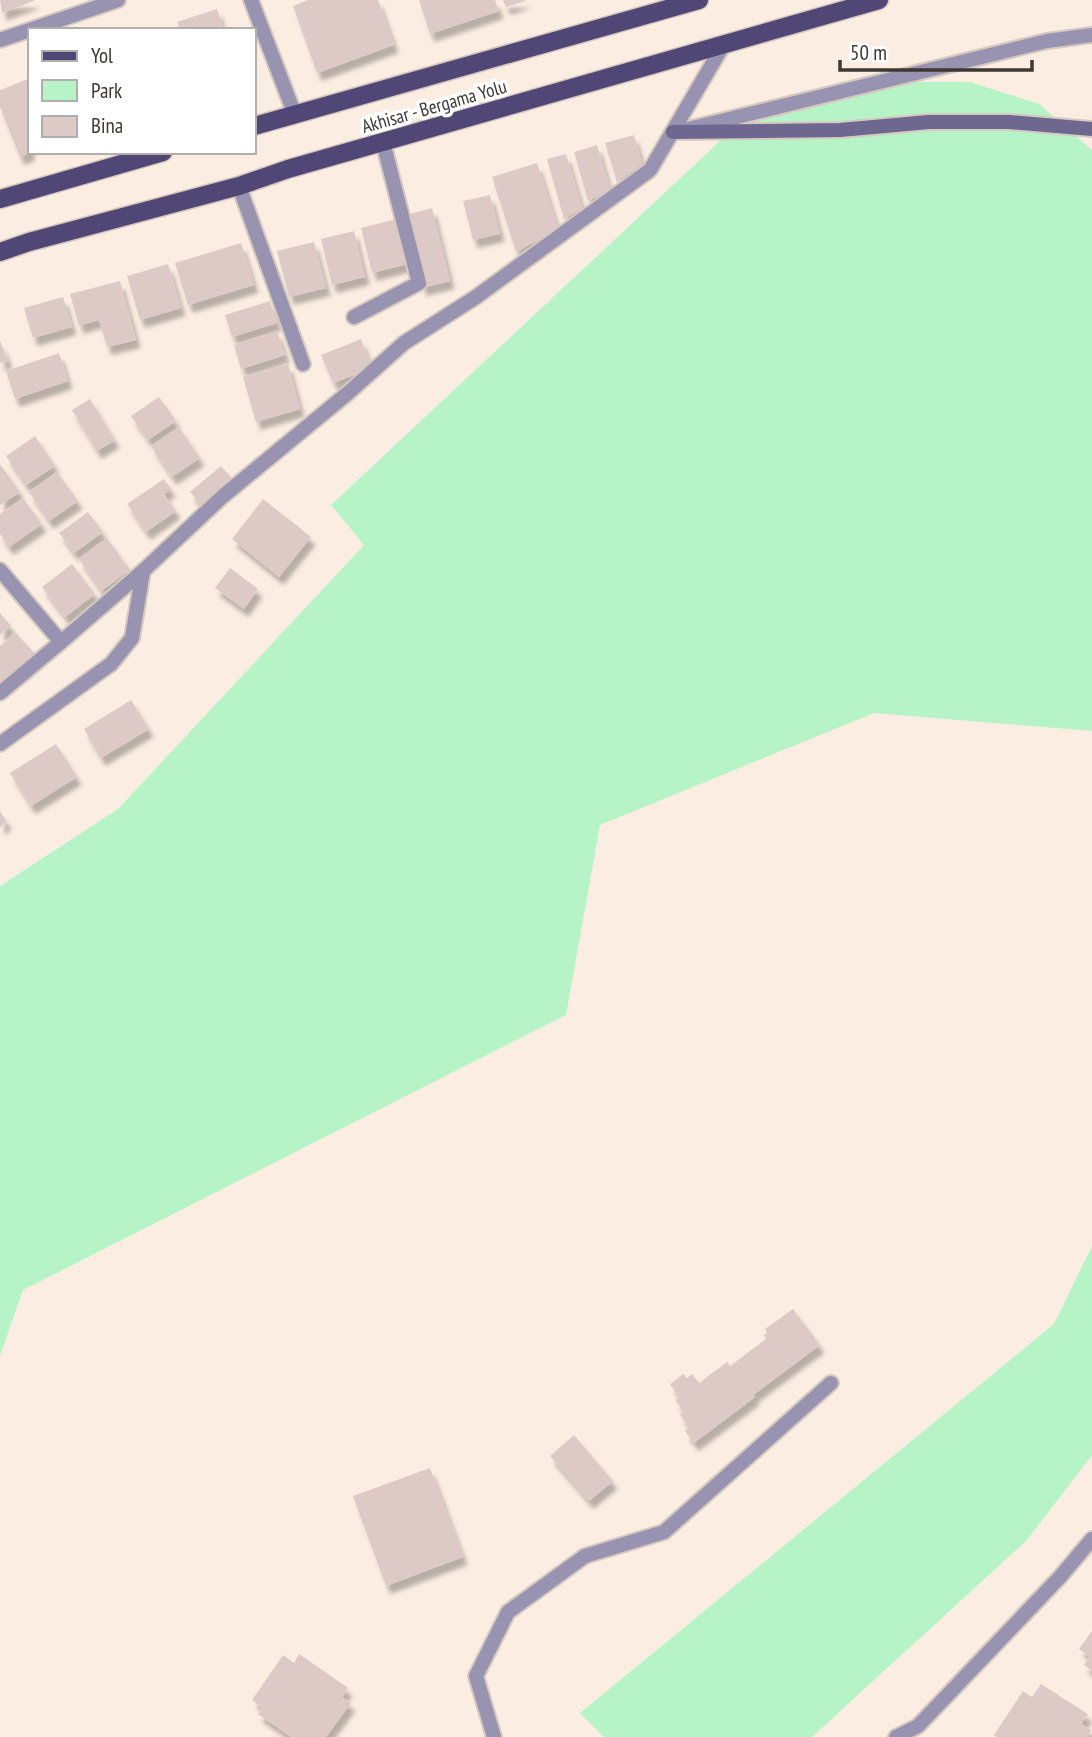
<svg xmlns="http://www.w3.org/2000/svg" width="1092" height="1737" font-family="'PT Sans Narrow',sans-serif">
<defs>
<filter id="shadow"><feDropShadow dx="4.5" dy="8" stdDeviation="2" flood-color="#0004"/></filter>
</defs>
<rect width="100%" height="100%" fill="#fcede2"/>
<g fill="#b6f4c8">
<path d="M910 82H970L1039 104 1092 150V731L874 713 600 825 566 1015 23 1290 0 1356V886L118 809 364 545 331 505 735 127Z"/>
<path d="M1092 1246V1455L1027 1540 812 1737H604L580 1713 1054 1324Z"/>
</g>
<g fill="#ddcac7" filter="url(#shadow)">
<path d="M0 0H36L2 13Z"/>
<path d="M308 0H378L394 45 317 73 293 6Z"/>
<path d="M419 0H495L499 11 430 34Z"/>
<path d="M503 0H525V1L506 7Z"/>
<path d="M217 9 224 30H180L177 22Z"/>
<path d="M30 78V153L20 157 0 107V90Z"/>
<path d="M634 135 642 164 617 182 605 143Z"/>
<path d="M597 145 610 190 588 201 574 152Z"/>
<path d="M566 154 582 208 564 219 547 159Z"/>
<path d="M537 163 558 229 516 252 492 177Z"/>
<path d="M490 195 500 234 473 240 463 201Z"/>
<path d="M432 208 450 281 422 288 403 216Z"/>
<path d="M396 219 407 264 372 273 361 228Z"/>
<path d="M354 231 365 277 332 285 321 239Z"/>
<path d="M314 242 326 288 289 297 277 251Z"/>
<path d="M241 243 254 285 188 305 175 263Z"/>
<path d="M168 264 181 308 140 320 127 276Z"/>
<path d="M120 281 136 340 107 347 99 320 79 326 70 294Z"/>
<path d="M63 297 72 327 33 338 24 308Z"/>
<path d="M270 301 277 323 232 337 225 315Z"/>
<path d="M277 331 285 355 241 369 234 345Z"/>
<path d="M361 339 372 368 333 383 321 355Z"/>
<path d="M0 341 8 360 0 363Z"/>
<path d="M59 353 68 381 15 399 6 371Z"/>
<path d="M288 364 300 409 256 422 243 377Z"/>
<path d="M159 397 176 421 148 440 131 416Z"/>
<path d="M90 399 115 440 97 451 72 410Z"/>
<path d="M179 427 200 458 172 477 151 446Z"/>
<path d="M35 436 55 466 26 485 6 456Z"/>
<path d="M0 464 20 492 0 505Z"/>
<path d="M221 466 234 481 203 507 190 492Z"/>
<path d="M57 472 78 501 49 521 29 492Z"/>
<path d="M164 479 171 489 164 494 176 511 146 532 127 504Z"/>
<path d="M23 498 42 524 9 547 0 534V514Z"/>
<path d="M263 499 311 537 279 577 232 539Z"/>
<path d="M88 512 103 532 74 553 59 533Z"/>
<path d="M107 538 130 570 101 591 79 559Z"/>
<path d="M72 564 95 594 65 617 42 587Z"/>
<path d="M230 568 258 589 244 609 215 588Z"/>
<path d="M0 613 11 626 0 635Z"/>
<path d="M16 633 37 656 0 685V646Z"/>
<path d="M131 700 149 729 101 758 84 729Z"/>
<path d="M56 744 77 777 31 806 10 773Z"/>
<path d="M0 811 7 822 0 827Z"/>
<path d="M793 1309 820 1345 753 1395 755 1397 694 1443 685 1431 689 1428 680 1415 684 1412 675 1400 679 1397 670 1384 683 1374 687 1378 692 1374 699 1383 727 1362 730 1366 766 1339 764 1335 767 1333 765 1329Z"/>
<path d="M574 1435 613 1481 589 1501 550 1456Z"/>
<path d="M430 1468 463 1557 386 1586 353 1496Z"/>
<path d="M1092 1631V1671L1084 1665 1090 1657 1079 1649Z"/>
<path d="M299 1654 348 1688 342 1697 351 1703 326 1737H291L258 1714 262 1708 252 1700 283 1655 294 1663Z"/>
<path d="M1041 1684 1088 1714 1081 1724 1091 1730 1087 1737H997L994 1735 1023 1691 1032 1697Z"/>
</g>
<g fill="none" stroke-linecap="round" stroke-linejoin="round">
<defs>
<g id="street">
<path d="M251 0 295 115"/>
<path d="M0 40 118 0"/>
<path d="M688 129 1047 41 1092 35"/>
<path d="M239 186 303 364"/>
<path d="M354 317 419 283 383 142"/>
<path d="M0 570 61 642 0 693"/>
<path d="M61 642 143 571 222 497 348 393 404 343 476 297 650 170 724 44"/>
<path d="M0 744 111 664 132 638 143 571"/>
<path d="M494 1737 476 1676 508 1612 585 1556 664 1532 831 1383"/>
<path d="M896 1737 918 1726 1060 1577 1092 1539"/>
</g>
<path id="secondary" d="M673 132 840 130 929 122H1009L1092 129"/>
<g id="primary">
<path d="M254 126 699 0"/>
<path d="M0 199 163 152"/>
<path d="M0 252 29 242 239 186 288 169 879 0"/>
</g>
</defs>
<use href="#street" stroke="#d6c9bf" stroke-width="18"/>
<use href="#secondary" stroke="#d6c9bf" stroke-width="18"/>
<use href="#primary" stroke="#d6c9bf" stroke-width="21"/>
<use href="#street" stroke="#9793b0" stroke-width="14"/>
<use href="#secondary" stroke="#6e678f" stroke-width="14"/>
<use href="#primary" stroke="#514777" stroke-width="18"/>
</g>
<g text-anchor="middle" stroke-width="7" stroke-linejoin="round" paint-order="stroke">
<g font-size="19" fill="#3d3833" stroke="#fff">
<text transform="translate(434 106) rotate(-16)" y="7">Akhisar - Bergama Yolu</text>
</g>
</g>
<rect x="28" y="28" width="228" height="126" fill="#ffffff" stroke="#b1afad" stroke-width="2"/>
<rect x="42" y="51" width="35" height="10" fill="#514777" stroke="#b1afad" stroke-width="2"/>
<text x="91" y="63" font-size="21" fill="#3d3833">Yol</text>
<rect x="42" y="80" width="35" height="21" fill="#b6f4c8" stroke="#b1afad" stroke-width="2"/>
<text x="91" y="98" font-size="21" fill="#3d3833">Park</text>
<rect x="42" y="116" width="35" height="21" fill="#ddcac7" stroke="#b1afad" stroke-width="2"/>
<text x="91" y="133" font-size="21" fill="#3d3833">Bina</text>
<path d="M840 60v10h192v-10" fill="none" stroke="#3d3833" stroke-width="3.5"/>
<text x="850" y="60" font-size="21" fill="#3d3833" stroke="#ffffff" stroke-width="5" paint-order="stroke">50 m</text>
</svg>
